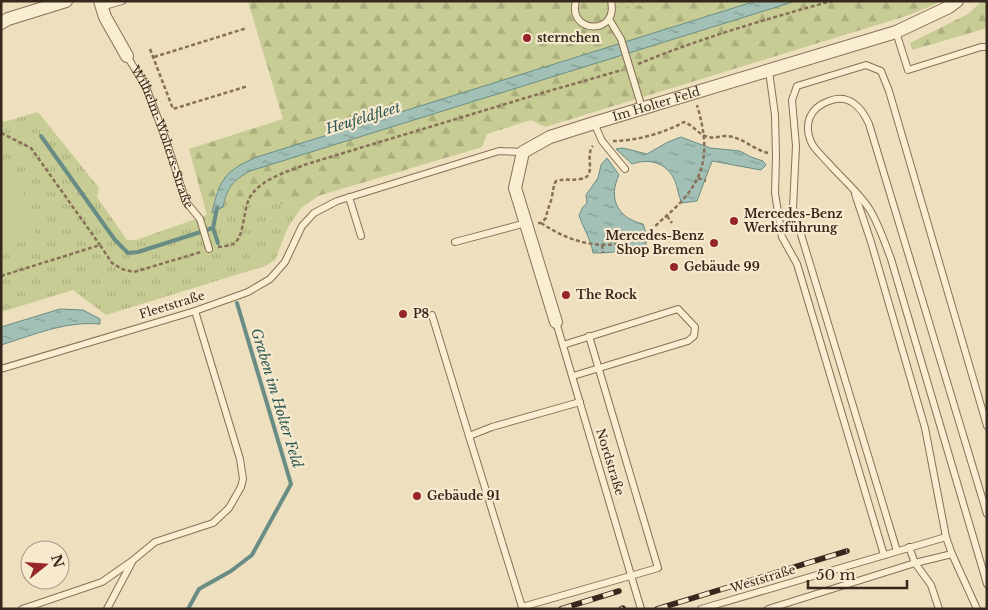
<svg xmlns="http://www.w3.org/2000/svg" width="988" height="610" font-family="'Libre Baskerville',serif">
<defs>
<pattern id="grass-tufts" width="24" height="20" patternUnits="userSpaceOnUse" patternTransform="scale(1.25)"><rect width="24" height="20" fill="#c6cc93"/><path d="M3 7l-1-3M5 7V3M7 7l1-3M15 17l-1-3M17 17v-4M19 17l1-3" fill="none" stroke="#abaf7e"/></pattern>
<pattern id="forest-firs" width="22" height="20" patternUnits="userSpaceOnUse" patternTransform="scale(1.25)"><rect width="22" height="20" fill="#c6cc93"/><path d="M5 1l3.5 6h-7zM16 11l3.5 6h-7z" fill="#abaf7e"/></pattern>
<pattern id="garden-dots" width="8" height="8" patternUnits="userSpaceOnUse" patternTransform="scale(1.25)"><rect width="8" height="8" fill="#c6cc93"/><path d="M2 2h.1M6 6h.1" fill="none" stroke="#abaf7e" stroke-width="1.8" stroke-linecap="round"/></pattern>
<pattern id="water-ripples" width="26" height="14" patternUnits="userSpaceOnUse" patternTransform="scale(1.25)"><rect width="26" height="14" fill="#a2c0b6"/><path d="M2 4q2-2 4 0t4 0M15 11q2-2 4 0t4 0" fill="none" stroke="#859c93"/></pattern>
</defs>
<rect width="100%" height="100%" fill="#eedfbf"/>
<path fill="url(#grass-tufts)" d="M38 112 99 188 97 197 127 240H136L207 215 236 200 272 202 301 208 288 227 275 260 265 266 106 315 73 290 1 312V118L4 122Z"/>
<g fill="url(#forest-firs)">
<path d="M248 1H615L618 11 653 1H756L257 157 216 192 212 213 207 215 189 149 283 119Z"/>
<path d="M796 1H939L934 5 903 17 545 127 531 120 487 134 482 147 318 196 301 208 272 202 236 200 223 207C227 188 232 181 250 171Z"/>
<path d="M982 1H987V28L912 50 910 43 968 14Z"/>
</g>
<path fill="url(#garden-dots)" d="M615 1H653L618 11Z"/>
<path fill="#c6cc93" d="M16 169 37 237 1 248V174Z"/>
<g fill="url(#water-ripples)" stroke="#698d84">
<path d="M756 1H796L250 171C232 181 227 188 223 207L212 213C219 179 226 170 257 157Z"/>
<path d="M681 137 710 148 740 151 751 157 763 161 766 165 761 170 712 161 697 201 682 203C678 196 678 188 675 181 667 162 649 158 632 164L616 149 623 148 647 154 668 142Z"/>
<path d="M607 158 619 175C608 198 617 218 643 224L646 233V245C628 251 612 253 593 253 591 239 583 228 579 215L583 207 587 203 586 195 598 178 601 165Z"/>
<path d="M60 309 83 310 100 319V324C65 321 33 335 1 345V327Z"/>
</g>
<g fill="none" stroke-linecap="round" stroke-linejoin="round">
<g stroke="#698d84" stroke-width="4">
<path d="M41 136 115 240 128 253 138 252 213 228"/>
<path d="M217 208 213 228 218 243"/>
<path d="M188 609 199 589 231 571 252 555 291 484 237 303"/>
</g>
<defs>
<g id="service">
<path d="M576 1C567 34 619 36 611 1"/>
<path d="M101 7 122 1"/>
<path d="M609 19 621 39 642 108"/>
<path d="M896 32 908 70 981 47H987"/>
<path id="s1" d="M127 56 146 87 166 140 186 202 200 219 209 249"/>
<path d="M769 71 775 115 776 156 775 193 782 237 797 264 884 555"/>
<path d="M594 123 602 141 625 169"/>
<path d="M855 194 871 242 925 428 946 537 952 554 977 609"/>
<path d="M349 197 361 236"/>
<path d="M455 242 526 223"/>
<path d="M432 315 469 436"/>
<path d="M556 322 641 609"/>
<path d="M563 345 678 309 695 327 694 336 688 341 573 376"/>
<path d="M1 369 195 311 248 292 270 279 285 262 302 226 314 213 337 201 499 151 523 152"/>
<path d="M580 402 492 427 469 436 522 607 658 568 589 336"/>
<path d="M987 514 869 124C862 108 849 93 829 101 809 108 803 125 812 144 817 152 826 160 832 167 845 181 860 194 870 210 879 225 885 243 891 259L987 584"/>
<path d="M909 547 915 563 931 585 939 609"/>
<path d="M897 551 793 208 796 146 792 100 797 86 866 65 881 71 889 91 987 426"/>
<path d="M22 609 102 582 132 561 155 542 213 523 229 508 241 487 243 479 240 459 195 311"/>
<path d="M107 609 132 562"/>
<path d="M701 609 946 537"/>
<path d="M768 609 915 563 952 554"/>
</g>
<g id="minor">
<path d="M100 1 105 17 127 56"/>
<path d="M1 23 8 19 66 1"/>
<path id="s2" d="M556 322 515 188 523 152 550 137 594 123 896 32 949 7 957 1"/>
</g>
</defs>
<use href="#service" stroke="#877057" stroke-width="8"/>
<use href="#minor" stroke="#877057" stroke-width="14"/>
<g stroke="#877057" stroke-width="2.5" stroke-dasharray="4 2.5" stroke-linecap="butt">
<path d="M150 49 173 109 248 86"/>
<path d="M154 57 247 28"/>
<path d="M638 64C701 38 766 19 832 1"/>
<path d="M1 133 31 148 100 245"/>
<path d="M613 141C636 141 664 133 684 122 692 125 696 131 703 135 711 140 719 136 727 136 742 137 754 150 768 153"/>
<path d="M698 178 706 181"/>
<path d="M667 216 672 223"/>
<path d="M538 223H541L546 218C547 210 550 205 552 197 553 191 553 187 556 181 566 178 570 181 580 179 595 178 588 162 590 153 590 150 592 147 593 146"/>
<path d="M541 223C573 244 609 254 645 234 652 230 659 222 665 217 705 183 712 155 697 105"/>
<path d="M602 245 603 253"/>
<path d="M218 247C223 246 229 246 233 244 246 237 242 206 252 194 264 178 289 171 307 164L542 93 622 70"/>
<path d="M1 276 100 245 112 263 122 269 134 272 201 252"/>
</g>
<use href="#service" stroke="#f9edd2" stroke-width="6"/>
<use href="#minor" stroke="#f9edd2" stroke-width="12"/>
<defs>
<g id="rail">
<path d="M561 609 619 591"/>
<path d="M621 609 623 608"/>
<path d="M657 609 847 551"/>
</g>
</defs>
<use href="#rail" stroke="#36281c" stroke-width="5.5"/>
<use href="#rail" stroke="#f6e9ce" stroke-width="4" stroke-dasharray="11" stroke-linecap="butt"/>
</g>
<g fill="#962629" stroke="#f6e9ce" stroke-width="2">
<circle cx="527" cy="38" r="5"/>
<circle cx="734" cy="221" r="5"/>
<circle cx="714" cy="243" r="5"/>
<circle cx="674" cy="267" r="5"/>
<circle cx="566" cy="295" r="5"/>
<circle cx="403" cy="314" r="5"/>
<circle cx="417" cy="496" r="5"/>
</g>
<g text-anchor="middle" stroke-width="4.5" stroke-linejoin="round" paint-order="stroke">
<g font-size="12" font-weight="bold" fill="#36281c" stroke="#f6e9ce" text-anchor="start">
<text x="537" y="42">sternchen</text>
<text x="744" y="218">Mercedes-Benz<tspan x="744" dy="14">Werksführung</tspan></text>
<text x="704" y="240" text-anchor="end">Mercedes-Benz<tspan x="704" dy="14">Shop Bremen</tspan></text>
<text x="684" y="271">Gebäude 99</text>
<text x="576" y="299">The Rock</text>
<text x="413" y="318">P8</text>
<text x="427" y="500">Gebäude 91</text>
</g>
<g font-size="12" fill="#36281c" stroke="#f6e9ce">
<text dy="4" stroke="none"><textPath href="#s2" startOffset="319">Im Holter Feld</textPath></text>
<text dy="4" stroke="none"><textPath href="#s1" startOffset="89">Wilhelm-Wolters-Straße</textPath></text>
<text transform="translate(172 305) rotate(-17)" y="4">Fleetstraße</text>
<text transform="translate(610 462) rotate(73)" y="4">Nordstraße</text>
<text transform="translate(763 579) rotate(-17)" y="4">Weststraße</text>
</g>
<g font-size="14" font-style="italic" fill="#2b5652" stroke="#f6e9ce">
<text transform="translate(363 118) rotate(-17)" y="5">Heufeldfleet</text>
<text transform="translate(277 398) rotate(73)" y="5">Graben im Holter Feld</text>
</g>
</g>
<rect width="988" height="610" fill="none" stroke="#36281c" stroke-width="5"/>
<g transform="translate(45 565) rotate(73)"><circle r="24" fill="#f6e9ce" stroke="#a99c87"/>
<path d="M0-4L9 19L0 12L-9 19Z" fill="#962629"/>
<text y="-8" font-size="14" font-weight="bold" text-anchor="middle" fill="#36281c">N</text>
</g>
<path d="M808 580v8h99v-8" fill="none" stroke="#36281c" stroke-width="2.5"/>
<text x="816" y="580" font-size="15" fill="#36281c" stroke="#f6e9ce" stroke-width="4" paint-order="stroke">50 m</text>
</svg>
